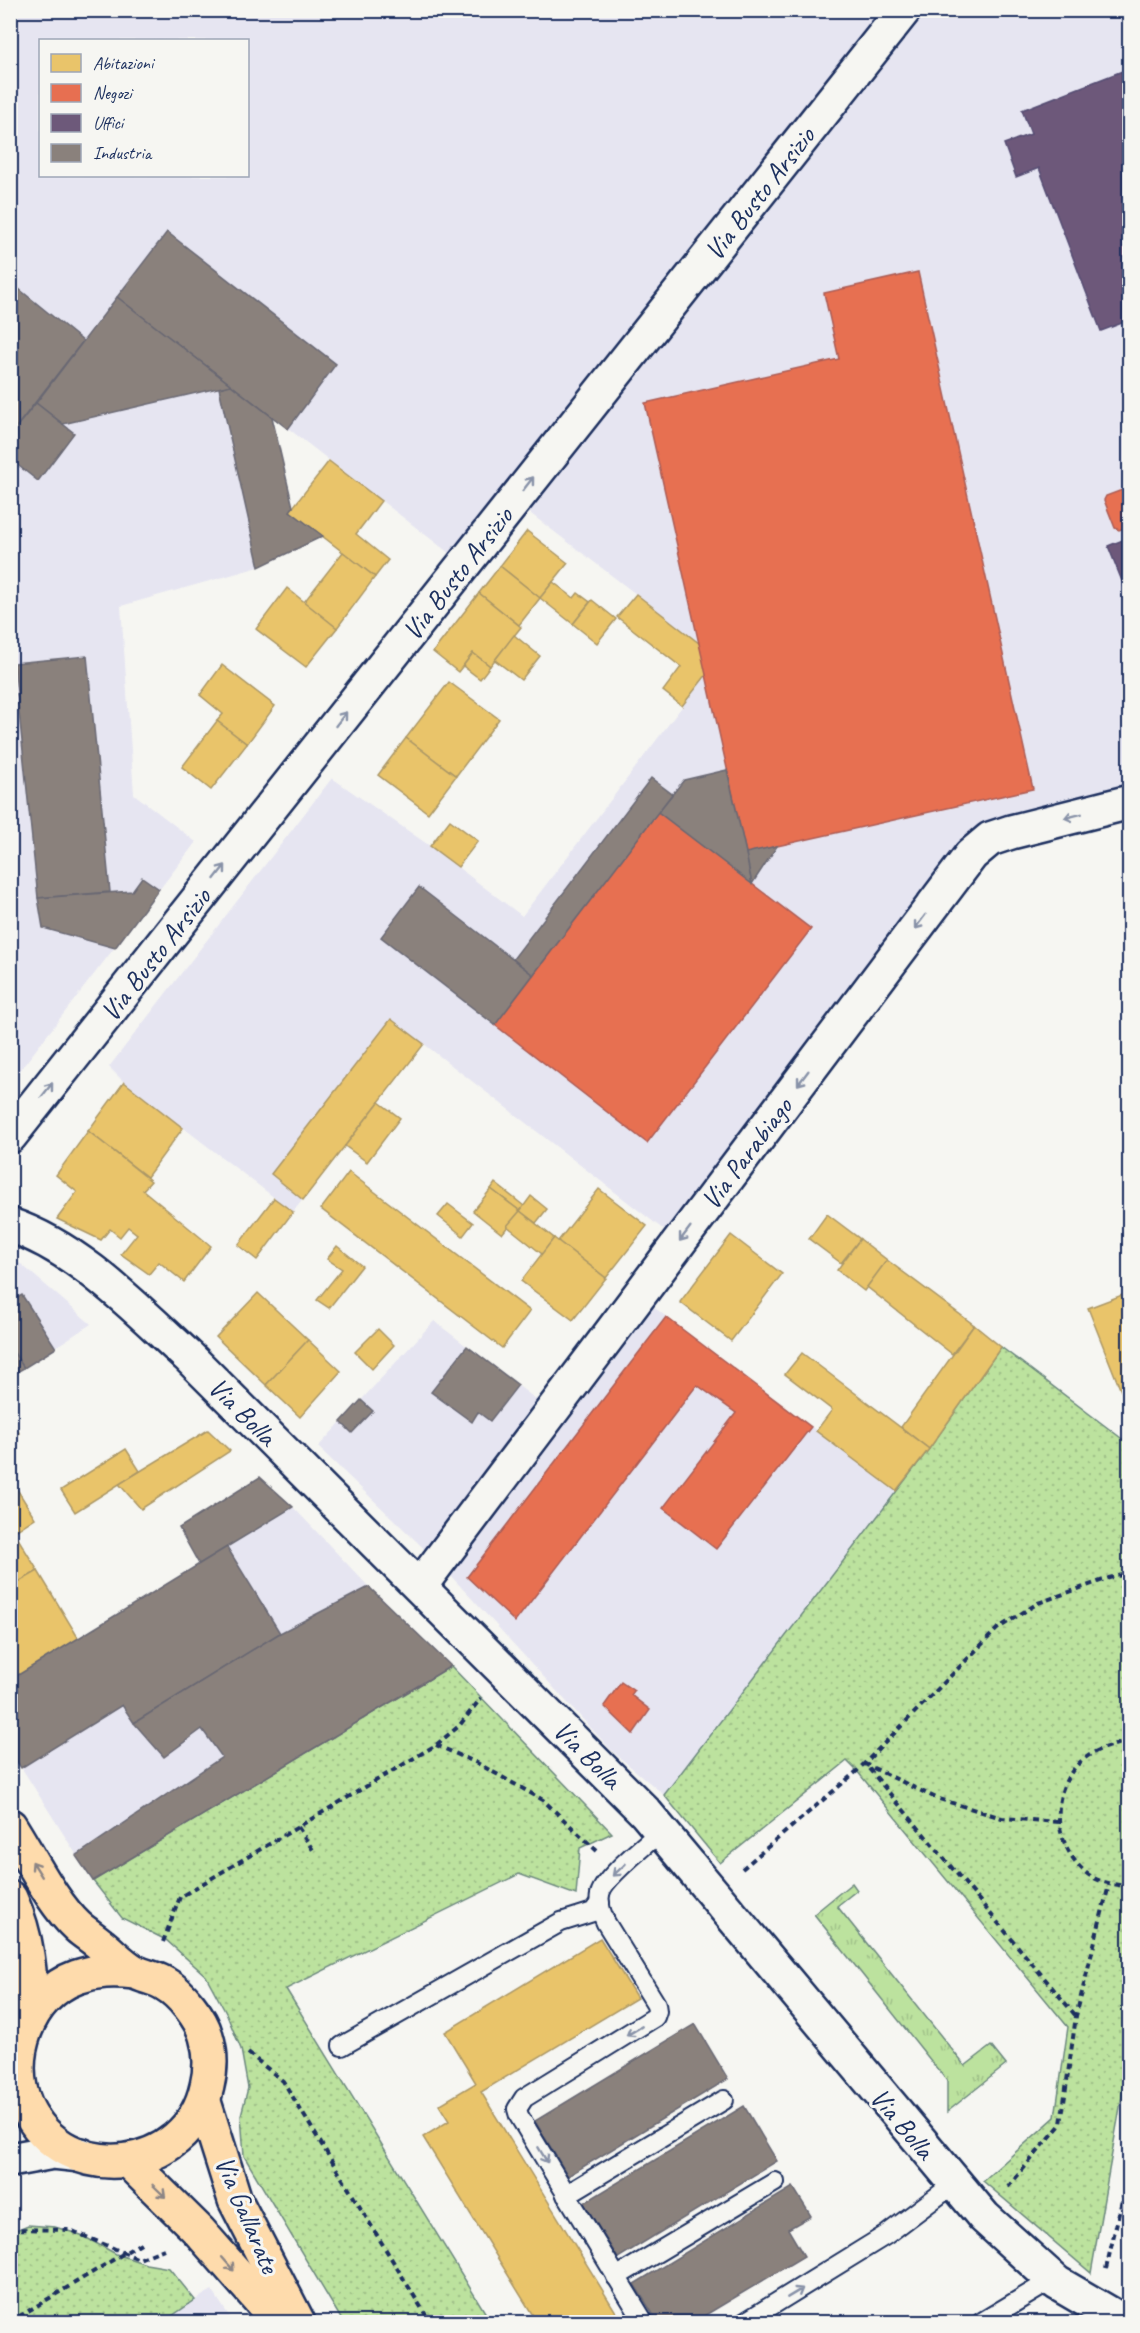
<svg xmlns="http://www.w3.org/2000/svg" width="1140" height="2333" font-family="Caveat,sans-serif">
<defs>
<pattern id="grass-tufts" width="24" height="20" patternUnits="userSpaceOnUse" patternTransform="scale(1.5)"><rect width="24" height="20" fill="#bce29e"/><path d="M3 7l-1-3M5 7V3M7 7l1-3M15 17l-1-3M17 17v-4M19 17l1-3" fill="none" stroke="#a1c28a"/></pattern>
<pattern id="park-dots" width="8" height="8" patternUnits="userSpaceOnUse" patternTransform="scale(1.5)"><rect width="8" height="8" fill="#bce29e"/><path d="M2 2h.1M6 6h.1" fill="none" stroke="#a1c28a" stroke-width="1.8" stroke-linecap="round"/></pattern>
</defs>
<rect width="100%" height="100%" fill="#f6f6f2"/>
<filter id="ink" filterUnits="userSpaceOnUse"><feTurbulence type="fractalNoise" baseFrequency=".0167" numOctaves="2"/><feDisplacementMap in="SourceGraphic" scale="12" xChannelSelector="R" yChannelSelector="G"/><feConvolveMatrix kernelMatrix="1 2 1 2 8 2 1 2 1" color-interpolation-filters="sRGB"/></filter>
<g filter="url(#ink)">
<g fill="#e6e5f1" fill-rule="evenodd">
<path d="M11 11H883L458 560 232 385 220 388 259 567 121 606 134 794 196 842 11 1082ZM40 40H248V176H40Z"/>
<path d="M912 11H1129V816L1011 828 673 1237 424 1044 293 1212 124 1082 109 1067 332 778 430 846 522 916 707 674 700 643 518 504Z"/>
<path d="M11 1260 21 1264 91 1324 11 1376Z"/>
<path d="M639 1296 896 1491 664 1795 612 1751 438 1562 318 1447 434 1321 546 1407Z"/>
<path d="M293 1507 369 1587 451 1666 93 1881 11 1751 79 1639Z"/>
<path d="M212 2290 233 2322H163L195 2300Z"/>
</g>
<path fill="url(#grass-tufts)" stroke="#6c887e" stroke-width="1.5" d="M852 1883 857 1890 837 1906 965 2066 991 2046 1006 2065 947 2112V2081L814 1914Z"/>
<g fill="url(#park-dots)" stroke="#6c887e" stroke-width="1.5">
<path d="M1001 1347 1125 1441 1129 1440V2056L1091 2273 983 2181 1055 2117 1068 2027 857 1771 847 1761 720 1863 664 1795 929 1449Z"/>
<path d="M451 1666 612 1833 580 1848 576 1895 519 1874 286 1989 491 2322H343L244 2156 241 2115 248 2088 241 2049 226 2013 206 1976 166 1940 122 1918 93 1881Z"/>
<path d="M28 2225 55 2227 81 2235 116 2254 146 2264 169 2268 195 2300 163 2322H11V2232Z"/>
</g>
<g fill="#e9c46a" stroke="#ab9766" stroke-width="1.5">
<path d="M329 461 381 501 356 534 388 560 375 577 290 511Z"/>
<path d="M527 531 568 563 540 598 500 566Z"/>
<path d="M343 552 375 577 337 628 304 602Z"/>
<path d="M500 566 540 598 519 625 479 593Z"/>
<path d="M553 582 574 598 578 593 590 602 573 624 540 598Z"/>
<path d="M287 588 337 628 306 667 256 629Z"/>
<path d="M479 593 521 627 490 666 473 653 458 672 433 652Z"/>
<path d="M636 594 700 644 707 674 682 706 663 691 681 667 617 617Z"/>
<path d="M592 600 616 619 597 643 573 624Z"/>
<path d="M514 635 540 656 521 680 495 660Z"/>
<path d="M473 653 490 666 480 679 463 666Z"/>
<path d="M222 665 275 706 247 744 217 721 223 714 200 695Z"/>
<path d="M449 682 499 719 456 776 406 738Z"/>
<path d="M217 721 247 744 211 790 182 767Z"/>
<path d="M406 738 456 776 428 813 378 775Z"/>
<path d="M450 820 478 841 458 867 430 846Z"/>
<path d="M391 1019 424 1044 303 1200 271 1174Z"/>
<path d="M124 1082 183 1128 147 1177 88 1131Z"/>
<path d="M379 1102 400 1118 367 1162 345 1146Z"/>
<path d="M88 1131 151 1181 143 1190 211 1246 184 1282 159 1262 149 1274 121 1254 137 1234 128 1227 120 1237 110 1229 101 1240 57 1219 77 1192 56 1175Z"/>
<path d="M349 1172 530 1311 502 1348 321 1209Z"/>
<path d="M495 1183 524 1206 520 1211 491 1189Z"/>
<path d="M491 1189 520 1211 502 1234 473 1211Z"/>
<path d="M599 1189 647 1226 606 1278 558 1241Z"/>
<path d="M531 1196 547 1209 536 1223 520 1211Z"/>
<path d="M274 1198 293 1212 257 1260 238 1245Z"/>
<path d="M448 1204 473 1223 463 1236 438 1216Z"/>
<path d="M520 1211 554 1238 542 1254 507 1226Z"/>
<path d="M827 1214 860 1239 841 1263 809 1239Z"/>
<path d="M731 1235 782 1274 731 1341 680 1302Z"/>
<path d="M554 1238 606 1278 573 1320 521 1281Z"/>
<path d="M860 1239 887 1260 864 1291 837 1270Z"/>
<path d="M337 1246 362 1266 329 1308 317 1300 342 1269 327 1259Z"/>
<path d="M887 1260 974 1325 952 1354 867 1287Z"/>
<path d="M1130 1292V1388L1121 1391 1088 1308Z"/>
<path d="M258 1293 308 1340 266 1385 216 1337Z"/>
<path d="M974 1325 1001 1347 929 1449 901 1427Z"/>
<path d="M378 1329 394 1345 372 1369 355 1352Z"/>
<path d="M308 1340 341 1371 300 1417 266 1385Z"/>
<path d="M802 1353 929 1449 896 1491 816 1431 832 1410 785 1374Z"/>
<path d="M10 1418 19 1433 10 1438Z"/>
<path d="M208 1430 230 1451 141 1509 119 1484Z"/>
<path d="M126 1449 140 1471 75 1512 61 1490Z"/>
<path d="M10 1478 35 1518 14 1532 38 1571 10 1587Z"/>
<path d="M38 1571 79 1639 12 1679 10 1587Z"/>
<path d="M600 1938 637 1998 481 2092 622 2322H537L423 2137 449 2121 439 2105 476 2083 445 2032Z"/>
</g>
<g fill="#e76f51" stroke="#aa5c55" stroke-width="1.5">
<path d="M918 272 1033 789 746 853 645 403 839 359 824 293Z"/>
<path d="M1130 487V526L1119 530 1115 528 1104 500 1106 496Z"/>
<path d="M658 812 811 929 647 1143 495 1025Z"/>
<path d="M666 1317 811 1427 716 1549 663 1508 736 1413 697 1385 515 1622 467 1577Z"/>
<path d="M621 1682 634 1691 631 1695 650 1710 633 1734 604 1706Z"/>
</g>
<g fill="#6d597a" stroke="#544c72" stroke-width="1.5">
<path d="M1125 70 1130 81V320L1101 331 1039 168 1016 177 1004 144 1031 134 1022 110Z"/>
<path d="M1130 537V601L1108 546Z"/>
</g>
<g fill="#8a817c" stroke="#696873" stroke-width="1.5">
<path d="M167 232 336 364 288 429 117 297Z"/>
<path d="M19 289 83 341 10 435V300Z"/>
<path d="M117 297 231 385 63 424 36 403Z"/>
<path d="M231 385 272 417 293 507 290 511 323 536 259 567 219 388Z"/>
<path d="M36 403 74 433 38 481 10 459V435Z"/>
<path d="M87 656 110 892 38 898 14 663Z"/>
<path d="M727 770 746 853 752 884 658 812 684 780Z"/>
<path d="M651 778 672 794 533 975 513 959Z"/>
<path d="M777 846 752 884 746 853Z"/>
<path d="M142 877 159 889 115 948 43 928 38 898 132 891Z"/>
<path d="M419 887 533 975 495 1025 381 937Z"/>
<path d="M22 1295 56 1348 24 1368 10 1347V1302Z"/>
<path d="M467 1346 518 1385 490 1421 478 1412 472 1422 431 1392Z"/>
<path d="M10 1347 24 1368 10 1376Z"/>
<path d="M361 1400 373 1411 352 1433 341 1422Z"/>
<path d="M260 1477 293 1507 199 1564 179 1528Z"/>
<path d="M227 1547 280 1633 134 1723 122 1705 21 1768 10 1751V1680Z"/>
<path d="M369 1587 451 1666 93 1881 76 1856 222 1757 202 1729 164 1757 134 1723 280 1633Z"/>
<path d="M695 2024 728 2079 568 2176 535 2121Z"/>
<path d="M744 2106 777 2161 618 2258 584 2203Z"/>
<path d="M793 2187 811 2216 788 2229 804 2256 694 2322H658L634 2284Z"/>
</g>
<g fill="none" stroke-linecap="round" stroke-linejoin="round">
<defs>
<g id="lane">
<path d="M342 2046 561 1922 593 1912 600 1903"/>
<path d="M566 2195 724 2100"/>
<path d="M616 2277 775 2182"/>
<path d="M644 2322 519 2116 517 2109 524 2098 655 2017 657 2011 656 2004 606 1923C602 1914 598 1905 600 1895 601 1880 649 1842 662 1830"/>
<path d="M745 2322 886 2235 955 2183"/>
<path d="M982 2322 1052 2280"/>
</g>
<g id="street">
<path d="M10 1136 904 10"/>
<path d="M10 1225C80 1249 135 1308 189 1357L645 1812 984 2217 1057 2283 1124 2322"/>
<path d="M420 1586 971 855 990 839 1011 832 1130 802"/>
</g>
<path id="secondary" d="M10 2160 53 2152 81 2155"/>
<g id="primary">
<path d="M10 1826C30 1857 52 1903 78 1927 85 1933 93 1938 100 1944 112 1953 122 1965 135 1972 145 1977 156 1978 165 1984 181 1993 201 2018 206 2036 211 2052 211 2070 207 2086 188 2175 65 2189 26 2106 5 2060 27 1995 77 1977 97 1970 114 1970 135 1972"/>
<path d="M10 1898C28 1937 31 1975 31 2017"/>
<path d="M204 2102 235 2200 298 2322"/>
<path d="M128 2161 199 2231 279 2322"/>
</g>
</defs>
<use href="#lane" stroke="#1b2f5e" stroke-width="22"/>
<use href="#street" stroke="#1b2f5e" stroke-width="38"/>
<use href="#secondary" stroke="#1b2f5e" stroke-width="38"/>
<use href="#primary" stroke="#1b2f5e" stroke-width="38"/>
<g stroke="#1b2f5e" stroke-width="4" stroke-dasharray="6 4.5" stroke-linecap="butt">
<path d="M1130 1743C1121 1742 1115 1745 1107 1747 1052 1764 1044 1832 1083 1870 1095 1882 1113 1885 1130 1886"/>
<path d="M436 1745 477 1763 543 1800 597 1851"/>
<path d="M1058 1822 1002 1818 936 1798 865 1764 1076 2016"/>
<path d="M298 1827 313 1850"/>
<path d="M742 1869 857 1771 997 1629 1038 1603 1109 1578 1130 1573"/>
<path d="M163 1942 180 1897 436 1745 459 1726 481 1698"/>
<path d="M248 2053 283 2081 430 2322"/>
<path d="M1008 2187 1061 2124 1076 2016 1109 1885"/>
<path d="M10 2229 70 2230 139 2259 164 2249"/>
<path d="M1106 2269 1130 2166"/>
<path d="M10 2322 141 2243"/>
</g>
<use href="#lane" stroke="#f6f6f2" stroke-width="18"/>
<use href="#street" stroke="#f6f6f2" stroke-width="33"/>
<use href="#secondary" stroke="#f6f6f2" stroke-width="33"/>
<use href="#primary" stroke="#fedbac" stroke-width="33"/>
</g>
<defs><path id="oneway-shaft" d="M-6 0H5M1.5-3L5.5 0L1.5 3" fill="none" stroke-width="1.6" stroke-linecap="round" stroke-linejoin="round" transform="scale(1.5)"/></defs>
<g stroke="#8892a8">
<use href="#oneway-shaft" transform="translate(528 484) rotate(-52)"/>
<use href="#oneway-shaft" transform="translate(341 719) rotate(-52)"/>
<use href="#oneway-shaft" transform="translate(1073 816) rotate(166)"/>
<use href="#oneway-shaft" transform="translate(220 872) rotate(-52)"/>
<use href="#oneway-shaft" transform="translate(920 922) rotate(127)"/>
<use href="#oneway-shaft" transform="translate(803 1078) rotate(127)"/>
<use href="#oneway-shaft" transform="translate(47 1090) rotate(-52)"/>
<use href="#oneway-shaft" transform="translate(685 1234) rotate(127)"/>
<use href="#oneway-shaft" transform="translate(619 1870) rotate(137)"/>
<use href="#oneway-shaft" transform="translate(634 2031) rotate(149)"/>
<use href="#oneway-shaft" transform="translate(543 2155) rotate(59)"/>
<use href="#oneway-shaft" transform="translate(795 2293) rotate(-31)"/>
</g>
<g stroke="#8c8585">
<use href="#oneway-shaft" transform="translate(37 1869) rotate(-122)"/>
<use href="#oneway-shaft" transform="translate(159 2191) rotate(44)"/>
<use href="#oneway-shaft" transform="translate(228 2264) rotate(49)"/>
</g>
</g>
<g text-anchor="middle" stroke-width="6" stroke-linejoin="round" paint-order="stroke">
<g font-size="28" fill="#1b2f5e" stroke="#f6f6f2">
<text transform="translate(759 193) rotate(-52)" y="10">Via Busto Arsizio</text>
<text transform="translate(457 573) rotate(-52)" y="10">Via Busto Arsizio</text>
<text transform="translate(155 954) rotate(-52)" y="10">Via Busto Arsizio</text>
<text transform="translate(746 1153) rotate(-53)" y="10">Via Parabiago</text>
<text transform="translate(243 1411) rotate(45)" y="10">Via Bolla</text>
<text transform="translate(588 1754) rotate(45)" y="10">Via Bolla</text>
<text transform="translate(903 2123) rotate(50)" y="10">Via Bolla</text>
<text transform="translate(248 2214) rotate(67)" y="10">Via Gallarate</text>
</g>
</g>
<rect width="1140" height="2333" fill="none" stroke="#f6f6f2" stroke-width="36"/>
<rect x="18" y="18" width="1104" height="2297" fill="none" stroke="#1b2f5e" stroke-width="2" filter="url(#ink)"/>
<rect x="39" y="39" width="210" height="138" fill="#f6f6f2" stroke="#9ea6b7" stroke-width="1.5"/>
<rect x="51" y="54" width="30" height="18" fill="#e9c46a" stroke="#9ea6b7" stroke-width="1.5"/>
<text x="93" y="69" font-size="18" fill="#1b2f5e">Abitazioni</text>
<rect x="51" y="84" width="30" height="18" fill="#e76f51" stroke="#9ea6b7" stroke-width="1.5"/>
<text x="93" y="99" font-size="18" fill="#1b2f5e">Negozi</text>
<rect x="51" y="114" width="30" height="18" fill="#6d597a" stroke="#9ea6b7" stroke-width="1.5"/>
<text x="93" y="129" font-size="18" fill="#1b2f5e">Uffici</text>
<rect x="51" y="144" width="30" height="18" fill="#8a817c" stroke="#9ea6b7" stroke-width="1.5"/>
<text x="93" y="159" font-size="18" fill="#1b2f5e">Industria</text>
</svg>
